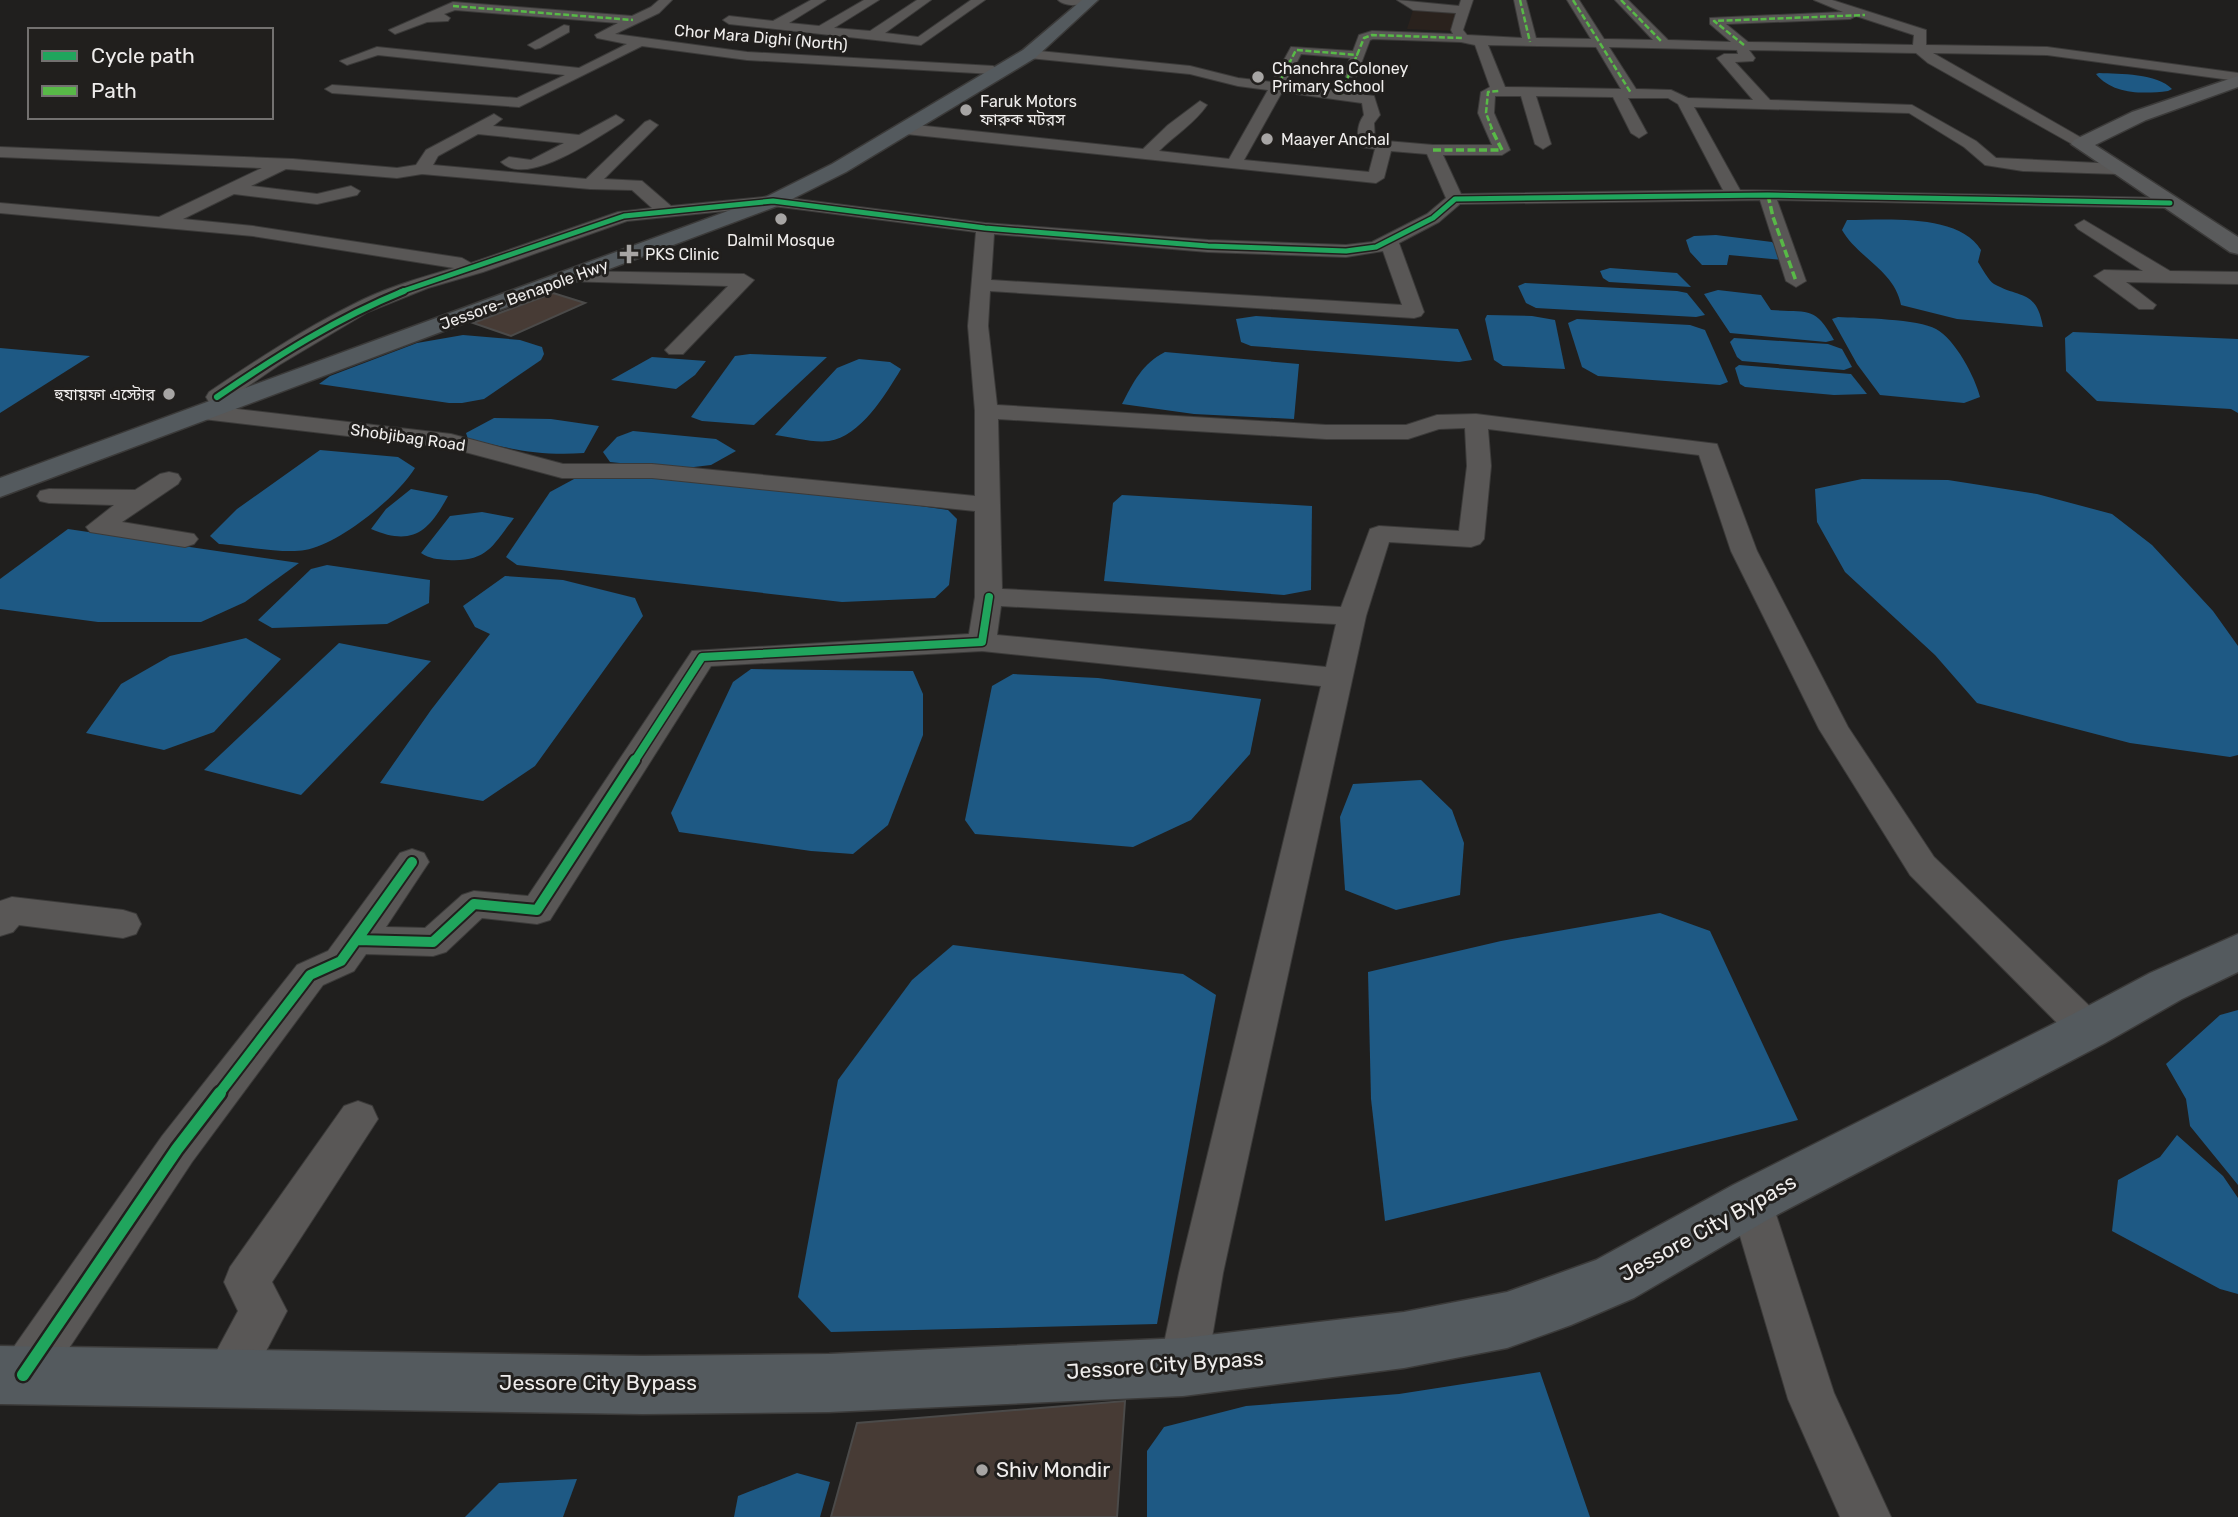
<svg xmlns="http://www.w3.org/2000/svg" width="2238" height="1517" font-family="Rubik,'Noto Sans Bengali',sans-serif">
<rect width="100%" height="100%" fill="#201f1e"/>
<path fill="#2a221d" d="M1414 7 1457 10 1452 31 1407 29Z"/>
<g fill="#1e5984">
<path d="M2099 73C2120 74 2157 73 2172 89L2168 91C2144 94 2113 95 2096 74Z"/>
<path d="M1847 220C1885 220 1959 213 1981 250L1978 262C1982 268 1988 280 1994 284 2021 299 2036 289 2043 327L1957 319 1901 305C1895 271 1857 257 1842 230Z"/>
<path d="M1716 235 1772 242 1784 256 1783 260 1729 255 1727 265H1702L1690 252 1686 240 1694 236Z"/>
<path d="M1610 268 1677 273 1691 287 1609 282 1603 278 1600 271Z"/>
<path d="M1525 283 1677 291 1687 293 1705 315 1696 317 1536 308 1526 303 1518 286Z"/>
<path d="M1718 290 1761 295 1771 310C1809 313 1814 305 1834 340L1826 342 1730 333 1704 294Z"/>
<path d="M1487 315 1532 316 1555 320 1565 369 1503 366 1494 360 1485 319Z"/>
<path d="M1256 316 1458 329 1472 360 1459 362 1251 346 1241 342 1236 319Z"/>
<path d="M1838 317C1860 318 1919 319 1936 329 1955 339 1975 377 1980 397L1964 403 1880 395 1857 364 1832 319Z"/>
<path d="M1577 319 1690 325 1705 330 1728 382 1720 385 1598 376 1582 367 1568 323Z"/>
<path d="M2073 332 2238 339V413L2231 409 2097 401 2066 371 2065 338Z"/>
<path d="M463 335 520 340 542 347 544 354 541 360 484 399 462 403H449L319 384 330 376 417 343Z"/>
<path d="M1734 338 1828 344 1842 349 1852 367 1844 370 1742 361 1737 357 1730 342Z"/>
<path d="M0 348 90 356 0 413Z"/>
<path d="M1165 352 1299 364 1294 419 1194 414 1122 404C1133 382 1143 363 1165 352Z"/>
<path d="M750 354 827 357 754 425 702 421 691 417 735 356Z"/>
<path d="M652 357 706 361 695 375 676 389 611 380Z"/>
<path d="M859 359 890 362 901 369C886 394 860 437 829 441 813 443 791 437 775 435L837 368Z"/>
<path d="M1739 365 1851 374 1867 394 1834 395 1745 387 1740 384 1735 368Z"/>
<path d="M494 418 551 419 599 426 584 453C539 456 511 449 468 439L466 433Z"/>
<path d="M633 431 716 439 736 451 711 465 677 469 610 462 603 452 617 437Z"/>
<path d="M320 450 398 457 415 468C397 497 340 544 305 550 285 554 241 546 219 544L210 536 237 509Z"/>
<path d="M587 472 885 501 948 510 957 519 949 585 935 598 842 602 517 565 506 557 550 492Z"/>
<path d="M1862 479 1948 480 2037 494 2112 514 2152 545 2213 611 2238 646V755L2230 757 2130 743 1977 703 1935 655 1845 572 1817 522 1815 489Z"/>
<path d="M411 489 448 496C429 531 413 547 371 529L386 509Z"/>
<path d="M1122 495 1312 506 1311 590 1284 595 1104 581 1113 503Z"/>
<path d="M482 512 514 518C492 547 487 562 448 560 437 559 430 559 421 553L450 516Z"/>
<path d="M68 529 299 563 245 602 201 622H98L0 609V579Z"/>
<path d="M327 565 430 580 429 603 387 624 272 628 258 620 311 569Z"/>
<path d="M505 576 563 580 635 598 643 616 535 766 483 801 380 783 431 710 490 634 475 627 463 606Z"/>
<path d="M246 638 281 659 214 732 164 750 86 733 121 684 170 656Z"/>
<path d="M339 643 431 661 301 795 204 770Z"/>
<path d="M751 669 913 671 923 694V735L888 825 853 854 811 851 679 832 671 813 733 682Z"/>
<path d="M1013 674 1098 678 1261 699 1250 754 1191 820 1133 847 975 834 965 820 992 686Z"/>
<path d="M1421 780 1452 810 1464 843 1460 895 1396 910 1345 890 1340 817 1353 784Z"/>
<path d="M1660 913 1710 931 1798 1120 1385 1221 1371 1099 1368 972 1501 941Z"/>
<path d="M953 945 1183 974 1216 995 1157 1324 831 1332 798 1297 838 1080 912 980Z"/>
<path d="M2238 1010V1185L2190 1126 2186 1099 2166 1064 2220 1015Z"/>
<path d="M2177 1135 2223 1176 2238 1198V1294L2220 1289 2112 1231 2118 1180 2160 1157Z"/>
<path d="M1540 1372 1590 1517H1147V1451L1164 1427 1246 1406 1399 1394Z"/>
<path d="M797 1473 830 1482 820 1517H734L738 1496Z"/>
<path d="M577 1479 563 1517H465L499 1483Z"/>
</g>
<g fill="#473b35" stroke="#4b4a49" stroke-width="2">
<path d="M553 293 585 303 511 336 473 323Z"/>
<path d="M1125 1401 1117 1517H831L857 1423Z"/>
</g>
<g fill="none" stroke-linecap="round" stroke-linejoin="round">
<defs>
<g id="street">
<path d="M659 0H672L659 13 615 34 747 52 993 66 1000 70 993 74 747 60 642 46 519 107 332 93 325 89 332 85 517 98 565 75 378 55 347 65 340 61 377 47 579 68 627 44 597 38 595 35 618 23 455 10 444 14 450 18 448 21 427 22 395 34 389 30 453 2 632 16 651 7Z"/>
<path d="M811 0H826L789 23 819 26 864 0H879L834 28 870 31 917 0H931L885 33 918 37 971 0H985L921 45 729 24 723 20 729 16 773 21Z"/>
<path d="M1058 0H1085L1086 1C1080 7 1064 6 1058 0Z"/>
<path d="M1397 0 1459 6 1461 0H1473L1463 30 1467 35 1522 38 1514 0H1526L1536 38 1591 39 1567 0H1579L1604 39 1653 40 1615 0H1628L1668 40 1731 42 1710 24V18L1843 12 1814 0H1832L1926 30V45L2047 47 2238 73V81L2047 55 1933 53 2087 141 2089 144 2081 149 1928 63 1916 53 1749 50 1755 58 1753 61 1735 62 1770 100 1912 105 1976 141 1996 158 2118 164 2126 169 2118 174 2023 171 1985 165 1964 147 1909 113 1694 107 1740 190 2170 198 2179 203 2170 208 1777 200 1806 281 1796 287 1786 281 1760 200 1460 204 1439 222 1399 243 1424 312 1421 316 1414 318 990 291 988 326 997 405 1326 425H1406L1437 415 1476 414 1717 444 1757 551 1848 727 1934 857 2102 1018 2107 1029 2102 1040 2088 1045 2074 1040 1910 875 1819 729 1731 551 1699 455 1488 429 1491 466 1484 539 1480 544 1471 547 1389 542 1366 616 1223 1273 1207 1367 1200 1384 1183 1391 1166 1384 1159 1367 1179 1273 1321 686 982 651 711 666 550 920 537 924 482 918 446 952 433 956 366 954 354 971 323 985 192 1162 40 1392 23 1399 6 1392 0 1376 6 1358 162 1136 297 965 328 951 400 853 412 849 424 853 429 862 386 927 425 928 462 895 474 891 528 896 692 651 969 634 975 597V511L652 478H562L450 448 203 419 195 417 192 412 195 407 203 405 451 434 563 464H652L975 496V411L968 326 976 232 773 206 627 221 483 272 428 288 368 312 279 365 225 402H209L206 397 209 392C255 361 302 330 352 305 384 288 420 278 454 268L253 236 0 213V203L159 217 262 168 0 157V147L293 159 397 168 416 165 426 150 494 114 502 119 493 126 579 135 616 115 624 120 621 123C596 138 527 188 501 162L509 157 531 160 564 143 478 134 438 156 433 165 586 179 645 122 650 120 658 125 604 179 642 181 671 206 773 196 985 223 1208 240 1346 245 1372 242 1427 214 1446 198 1427 154 1391 151 1384 178 1376 183 906 134 898 129 906 124 1143 149 1168 125 1200 101 1207 105C1195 123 1175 135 1159 151L1229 159 1268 90 1238 86 1190 74 1029 58 1022 54 1029 50 1190 66 1238 78 1272 82 1291 47 1353 51 1359 35 1372 31 1453 34 1451 30 1456 13 1413 10ZM1856 16 1914 35 1913 45 1748 42 1726 24 1850 19ZM1373 39 1461 42 1475 45 1490 87 1481 92 1478 113 1492 145H1433L1375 140 1374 123 1380 115 1374 96 1286 84 1301 54 1350 58 1344 74 1346 77H1356L1370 40ZM1488 45 1596 47 1621 89 1505 87ZM1609 47 1737 50 1738 54H1724L1717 58 1753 100 1688 98 1671 90 1636 89ZM1282 92 1362 103 1364 115C1357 124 1356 137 1361 147L1375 149 1369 172 1244 160ZM1495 96H1521L1535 144 1543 149 1551 144 1536 96 1613 97 1631 133 1639 138 1647 133 1628 98H1668L1678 104 1723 190 1461 194 1443 155H1502L1510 150 1494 113ZM286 169 397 178 422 174 590 189 632 190 652 208 618 212 471 263 462 258 253 226 183 219 234 194 317 204 357 195 360 191 351 186 317 194 251 186ZM994 234 1208 252 1346 257 1383 251 1402 305 991 280ZM998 419 1326 439H1408L1439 429 1465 428 1467 466 1459 531 1379 526 1370 529 1341 607 1002 589ZM1001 606 1336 624 1326 667 997 635Z"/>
<path d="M564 25 569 26V32L540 48 535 49 528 45Z"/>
<path d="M2084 220 2170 271 2238 272V284L2126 282 2156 305 2153 309H2139L2094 276 2104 270 2143 271 2078 229 2075 225Z"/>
<path d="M572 271 744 274 754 280 683 354H669L665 350 669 346 728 286 565 281 562 277Z"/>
<path d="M169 472 178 474 181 479 178 484 122 522 194 534 198 539 194 544 185 547 90 532 86 527 114 505 49 503 40 501 37 496 40 491 49 489 135 490 160 474Z"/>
<path d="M12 897 123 910 136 914 141 924 136 934 123 938 19 925 13 932 0 936V901Z"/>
<path d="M358 1101 372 1106 378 1119 272 1282 287 1311 243 1395 226 1402 209 1395 202 1378 238 1311 224 1282 230 1267 344 1106Z"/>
<path d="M1751 1182 1766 1188 1772 1202 1834 1393 1891 1517H1840L1788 1399 1730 1202 1736 1188Z"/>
</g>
<path id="secondary" d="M2238 76V87L2146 120 2095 145 2238 237V254L2230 252 2071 144 2074 140 2132 112Z"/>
<g id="highway">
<path d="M1082 0H1098L1035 58 846 172 780 205 0 497V478L766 197 832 164 1023 50Z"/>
<path d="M2238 934V972L2182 999 2105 1043 1769 1219 1634 1298 1571 1325 1507 1348 1404 1368 1183 1396 829 1412 643 1414 0 1404V1346L643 1356 829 1354 1183 1338 1404 1312 1507 1292 1596 1260 1733 1185 2071 1015 2150 973Z"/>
</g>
</defs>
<use href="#street" stroke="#3b3a39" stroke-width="2"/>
<use href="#secondary" stroke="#3b3a39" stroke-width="3"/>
<use href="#highway" stroke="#3b3a39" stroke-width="3"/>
<use href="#street" fill="#595756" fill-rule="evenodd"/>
<use href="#secondary" fill="#5a5b5c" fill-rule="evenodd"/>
<use href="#highway" fill="#545a5e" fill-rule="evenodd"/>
<g stroke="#58b947" stroke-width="2.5" stroke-dasharray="6 2.5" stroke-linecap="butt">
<path d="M1520 0 1530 42"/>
<path d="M1573 0 1631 93"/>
<path d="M1621 0 1662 42"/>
<path d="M453 6 633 20"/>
<path d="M1744 45 1714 21 1865 15"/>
<path d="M1277 87 1296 50 1358 55"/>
<path d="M1341 94 1364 38 1372 35 1462 38"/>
<path d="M1492 129 1486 113 1488 92 1499 91"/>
</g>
<g stroke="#58b947" stroke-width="3.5" stroke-dasharray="8 3.5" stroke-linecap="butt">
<path d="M1433 150H1502L1491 128"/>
<path d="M1768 195 1773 217 1796 281"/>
</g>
<defs>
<path id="cycleway-far4" d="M400 292 624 216 773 201 985 228 1208 246 1346 251 1376 247 1433 218 1455 199 1768 195 2170 203"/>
<path id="cycleway-far3" d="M217 397C277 356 337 318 404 291"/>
<path id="cycleway-far2" d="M634 762 702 657 982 642 989 597"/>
<path id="cycleway-far1" d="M218 1095 310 975 341 961 412 862 357 940 433 942 474 904 537 910 635 760"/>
<path id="cycleway" d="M23 1375 177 1149 220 1093"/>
</defs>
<use href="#cycleway-far4" stroke="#211f1d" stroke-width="8"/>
<use href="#cycleway-far3" stroke="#211f1d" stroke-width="10"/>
<use href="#cycleway-far2" stroke="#211f1d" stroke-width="11"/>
<use href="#cycleway-far1" stroke="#211f1d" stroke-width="14"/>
<use href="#cycleway" stroke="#211f1d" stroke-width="17"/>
<use href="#cycleway-far4" stroke="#20a55d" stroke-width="5"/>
<use href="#cycleway-far3" stroke="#20a55d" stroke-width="6"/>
<use href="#cycleway-far2" stroke="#20a55d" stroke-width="8"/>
<use href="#cycleway-far1" stroke="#20a55d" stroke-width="10"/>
<use href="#cycleway" stroke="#20a55d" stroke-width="12"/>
</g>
<g fill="#a7a5a4" stroke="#211f1d" stroke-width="2.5">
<circle cx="1258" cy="77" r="7"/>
<circle cx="966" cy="110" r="7"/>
<circle cx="1267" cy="139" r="7"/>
<circle cx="781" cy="219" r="7"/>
<path d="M625.5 243.5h7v7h7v7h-7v7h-7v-7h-7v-7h7z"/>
<circle cx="169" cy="394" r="7"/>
<circle cx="982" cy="1470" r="7"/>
</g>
<g text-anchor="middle" stroke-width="6" stroke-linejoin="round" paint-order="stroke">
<g font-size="16" fill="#efedec" stroke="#211f1d">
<text transform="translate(761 37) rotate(5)" y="6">Chor Mara Dighi (North)</text>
<text transform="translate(524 294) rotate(-20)" y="6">Jessore- Benapole Hwy</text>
<text transform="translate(408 437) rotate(8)" y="6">Shobjibag Road</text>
</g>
<g font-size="16" fill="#efedec" stroke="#211f1d" text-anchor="start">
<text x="1272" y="74">Chanchra Coloney<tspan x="1272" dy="18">Primary School</tspan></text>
<text x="980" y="107">Faruk Motors<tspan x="980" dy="18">ফারুক মটরস</tspan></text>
<text x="1281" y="145">Maayer Anchal</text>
<text x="781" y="246" text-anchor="middle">Dalmil Mosque</text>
<text x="645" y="260">PKS Clinic</text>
<text x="155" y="400" text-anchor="end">হুযায়ফা এস্টোর</text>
</g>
<g font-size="21" fill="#efedec" stroke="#211f1d">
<text transform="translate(1708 1228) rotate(-29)" y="7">Jessore City Bypass</text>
<text transform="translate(1165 1365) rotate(-4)" y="7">Jessore City Bypass</text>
<text x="598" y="1390">Jessore City Bypass</text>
</g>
<g font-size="21" fill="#efedec" stroke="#211f1d" text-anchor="start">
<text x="996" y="1477">Shiv Mondir</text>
</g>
</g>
<rect x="28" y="28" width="245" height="91" fill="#211f1d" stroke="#737170" stroke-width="2"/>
<rect x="42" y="51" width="35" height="10" fill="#20a55d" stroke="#737170" stroke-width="2"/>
<text x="91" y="63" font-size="21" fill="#efedec">Cycle path</text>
<rect x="42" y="86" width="35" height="10" fill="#58b947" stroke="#737170" stroke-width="2"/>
<text x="91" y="98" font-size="21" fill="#efedec">Path</text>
</svg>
